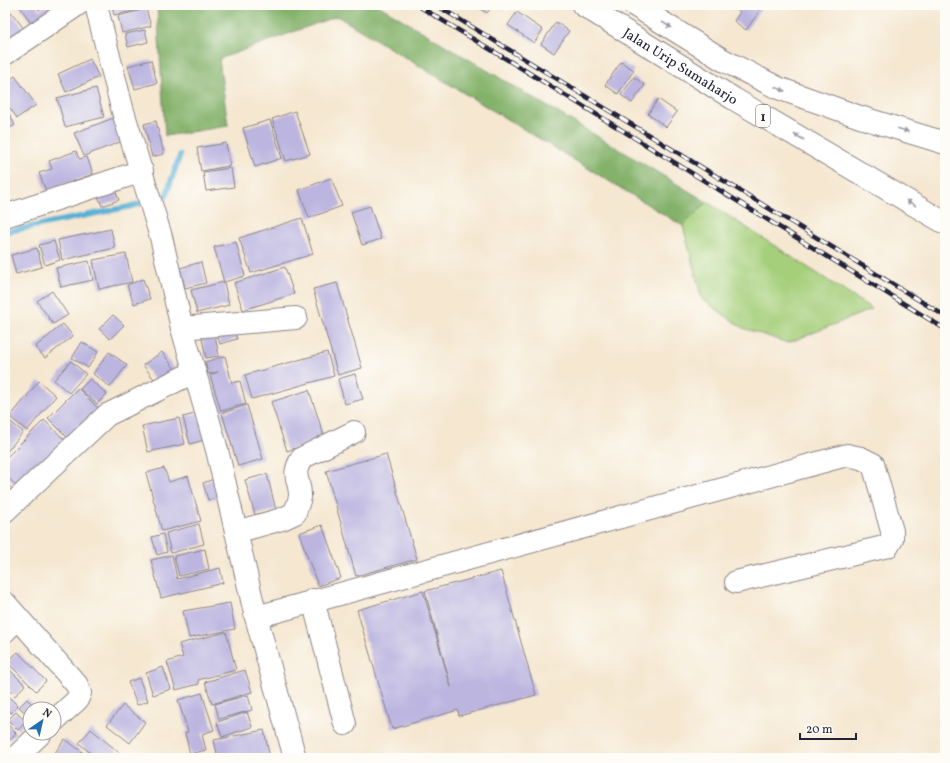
<svg xmlns="http://www.w3.org/2000/svg" width="950" height="763" font-family="Vollkorn,serif">
<rect width="100%" height="100%" fill="#fdfcf7"/>
<filter id="ink" filterUnits="userSpaceOnUse"><feTurbulence type="fractalNoise" baseFrequency=".025" numOctaves="2"/><feDisplacementMap in="SourceGraphic" scale="8" xChannelSelector="R" yChannelSelector="G"/><feConvolveMatrix kernelMatrix="1 2 1 2 8 2 1 2 1" color-interpolation-filters="sRGB"/></filter>
<filter id="wash" filterUnits="userSpaceOnUse"><feTurbulence type="fractalNoise" baseFrequency=".012" numOctaves="4" result="noise"/><feDisplacementMap in="SourceGraphic" scale="16" xChannelSelector="R" yChannelSelector="G"/><feGaussianBlur stdDeviation="0.9" result="paint"/><feColorMatrix in="noise" values="0 0 0 0 0 0 0 0 0 0 0 0 0 0 0 0 0 1.4 0 .05"/><feComposite in="paint" operator="in"/></filter>
<g filter="url(#wash)">
<rect width="100%" height="100%" fill="#f5e7d0"/>
<path fill="#a5cf7a" stroke="#64785a" d="M707 202 872 309 788 343 743 328 702 299 683 226Z"/>
<path fill="#84b26a" stroke="#536a52" d="M157 5H378L707 202 683 226 337 16 219 59 228 126 165 136Z"/>
<g fill="none" stroke-linecap="round" stroke-linejoin="round">
<g stroke="#58b0d5" stroke-width="5.5">
<path d="M154 200 166 196 180 155"/>
<path d="M5 232 128 207 146 202"/>
</g>
</g>
<g id="blocks">
<g fill="#bbb5e0">
<path d="M19 5H36L39 10 47 5H63L34 28Z"/>
<path d="M112 5H150L151 7 114 15Z"/>
<path d="M475 5H493L487 13Z"/>
<path d="M508 5H517L514 9Z"/>
<path d="M731 5H761L763 6 746 30 734 21 740 12Z"/>
<path d="M8 8 28 34 5 51V10Z"/>
<path d="M146 9 151 26 122 33 118 16Z"/>
<path d="M517 12 543 30 534 43 508 25Z"/>
<path d="M556 22 569 31 554 53 541 44Z"/>
<path d="M145 30 148 42 128 47 125 34Z"/>
<path d="M90 59 99 77 66 92 58 74Z"/>
<path d="M151 60 157 83 135 89 128 66Z"/>
<path d="M621 62 634 70 618 94 605 85Z"/>
<path d="M15 76 36 105 17 118 5 101V83Z"/>
<path d="M634 77 645 85 632 103 621 95Z"/>
<path d="M96 88 104 117 65 127 57 98Z"/>
<path d="M658 99 677 112 666 127 648 114Z"/>
<path d="M7 110 15 125 5 131V111Z"/>
<path d="M295 111 310 154 286 161 272 119Z"/>
<path d="M116 117 125 140 84 156 74 133Z"/>
<path d="M270 120 282 158 255 167 243 128Z"/>
<path d="M156 121 164 154 152 157 144 124Z"/>
<path d="M226 143 230 166 201 171 197 148Z"/>
<path d="M76 151 79 159 87 157 93 174 46 191 39 173 52 169 49 161Z"/>
<path d="M231 168 234 187 206 191 203 172Z"/>
<path d="M5 174 9 180 5 183Z"/>
<path d="M331 178 342 206 309 218 299 190Z"/>
<path d="M115 190 119 200 102 206 98 196Z"/>
<path d="M5 194 13 211 5 215Z"/>
<path d="M370 206 381 239 362 245 351 212Z"/>
<path d="M302 218 313 254 251 273 239 238Z"/>
<path d="M111 229 115 248 62 260 58 240Z"/>
<path d="M54 241 60 260 45 265 39 245Z"/>
<path d="M236 242 245 276 224 282 214 247Z"/>
<path d="M37 248 42 267 16 274 11 255Z"/>
<path d="M126 254 132 282 99 289 93 260Z"/>
<path d="M89 261 93 280 61 287 56 268Z"/>
<path d="M201 262 206 283 185 288 180 268Z"/>
<path d="M285 267 294 294 243 310 234 283Z"/>
<path d="M143 279 150 299 134 304 127 285Z"/>
<path d="M224 282 229 305 197 313 191 290Z"/>
<path d="M337 283 362 368 338 375 313 289Z"/>
<path d="M52 291 68 315 53 324 37 301Z"/>
<path d="M113 315 124 325 110 339 99 329Z"/>
<path d="M63 324 73 336 45 358 35 347Z"/>
<path d="M233 326 237 339 220 344 216 331Z"/>
<path d="M215 336 219 356 206 358 202 338Z"/>
<path d="M82 342 98 352 88 368 72 358Z"/>
<path d="M109 352 127 365 110 387 93 374Z"/>
<path d="M162 352 175 369 157 383 143 365Z"/>
<path d="M327 352 334 376 252 399 245 375Z"/>
<path d="M225 356 232 383 240 381 246 404 221 411 210 375 218 372 208 374 205 362Z"/>
<path d="M71 361 86 374 69 393 54 380Z"/>
<path d="M355 374 363 399 345 404 338 379Z"/>
<path d="M90 379 107 394 97 404 80 389Z"/>
<path d="M39 381 56 396 27 431 10 417Z"/>
<path d="M78 388 98 408 68 438 48 418Z"/>
<path d="M309 390 325 439 287 451 271 402Z"/>
<path d="M247 405 263 459 238 466 222 413Z"/>
<path d="M202 412 208 439 190 444 183 417Z"/>
<path d="M5 417 23 432 5 454Z"/>
<path d="M179 418 185 444 148 452 142 426Z"/>
<path d="M44 420 65 440 18 487 5 475V459Z"/>
<path d="M386 454 417 559 356 576 326 471Z"/>
<path d="M164 468 169 482 188 476 201 521 162 531 146 473Z"/>
<path d="M267 474 276 510 255 515 245 480Z"/>
<path d="M214 479 220 497 208 500 203 483Z"/>
<path d="M5 482 16 492 5 504Z"/>
<path d="M199 524 204 544 171 553 166 533Z"/>
<path d="M322 525 341 578 318 586 299 533Z"/>
<path d="M163 534 167 552 157 555 152 537Z"/>
<path d="M205 549 209 569 179 576 174 556Z"/>
<path d="M172 555 177 579 220 568 223 583 161 598 151 560Z"/>
<path d="M501 571 536 695 459 716 458 710 392 729 357 610 423 591 451 687 425 591Z"/>
<path d="M230 603 235 629 189 638 183 611Z"/>
<path d="M226 632 236 670 198 680 199 684 176 690 167 662 183 657 179 644Z"/>
<path d="M18 652 46 681 36 691 7 662Z"/>
<path d="M5 665 25 685 15 696 5 686Z"/>
<path d="M163 667 171 689 153 695 146 673Z"/>
<path d="M245 670 252 692 212 704 205 682Z"/>
<path d="M139 678 148 701 137 705 128 682Z"/>
<path d="M5 693 18 706 11 713 5 707Z"/>
<path d="M202 693 214 730 202 734 206 750 190 754 185 733 188 732 178 700Z"/>
<path d="M248 695 252 710 219 719 215 704Z"/>
<path d="M27 699 37 709H30V717L19 707Z"/>
<path d="M123 705 145 722 130 743 107 725Z"/>
<path d="M16 712 26 722 18 730 8 720Z"/>
<path d="M247 712 252 727 222 737 217 722Z"/>
<path d="M5 722 16 733 9 740 5 736Z"/>
<path d="M91 729 122 755 119 758H96L79 743Z"/>
<path d="M264 730 270 758H218L214 740Z"/>
<path d="M65 739 86 755 83 758H51Z"/>
</g>
</g>
</g>
<g filter="url(#ink)">
<use href="#blocks" fill-opacity="0" stroke="#8c8486" stroke-width="1"/>
<g fill="none" stroke-linecap="round" stroke-linejoin="round">
<defs>
<g id="minor">
<path d="M96 5 122 108 161 237 182 328 217 450 256 617 295 758"/>
<path d="M5 54 77 5"/>
<path d="M5 216 142 171"/>
<path d="M182 328 296 318"/>
<path d="M5 511 107 415 194 372"/>
<path d="M236 532 282 519 295 513C296 508 299 502 300 497 301 480 290 477 302 458L354 432"/>
<path d="M313 600 345 724"/>
<path d="M5 603 77 685 80 693 77 700 54 721"/>
<path d="M256 617 847 455 861 458 873 464 892 531V539L888 546 736 582"/>
<path d="M5 631 18 618"/>
<path d="M15 758 41 733"/>
</g>
<g id="highway">
<path id="s1" d="M583 5 734 99 945 223"/>
<path d="M634 5 723 60 778 88 860 117 945 143"/>
</g>
</defs>
<use href="#minor" stroke="#8c8486" stroke-width="24"/>
<use href="#highway" stroke="#8c8486" stroke-width="24"/>
<use href="#minor" stroke="#fff" stroke-width="22"/>
<use href="#highway" stroke="#fff" stroke-width="22"/>
<defs>
<g id="rail">
<path d="M417 5 521 68 945 329"/>
<path d="M436 5 945 316"/>
</g>
</defs>
<use href="#rail" stroke="#22223b" stroke-width="4.5"/>
<use href="#rail" stroke="#fdfcf7" stroke-width="3" stroke-dasharray="9" stroke-linecap="butt"/>
</g>
<defs><path id="oneway-solid" d="M-6-.8H1V-3.2L6.5 0L1 3.2V.8H-6Z"/></defs>
<g fill="#9c9ca7">
<use href="#oneway-solid" transform="translate(667 25) rotate(31)"/>
<use href="#oneway-solid" transform="translate(780 89) rotate(22)"/>
<use href="#oneway-solid" transform="translate(903 130) rotate(17)"/>
<use href="#oneway-solid" transform="translate(799 137) rotate(-150)"/>
<use href="#oneway-solid" transform="translate(911 203) rotate(-150)"/>
</g>
</g>
<g text-anchor="middle" stroke-width="4" stroke-linejoin="round" paint-order="stroke">
<rect fill="#fdfcf7" stroke="#646373" stroke-width="1" x="756" y="105" width="14" height="22" rx="3"/>
<g font-size="13" font-weight="bold" fill="#22223b">
<text x="763" y="121">1</text>
</g>
<g font-size="14" fill="#22223b" stroke="#fdfcf7">
<text dy="5" stroke="none"><textPath href="#s1" startOffset="115">Jalan Urip Sumaharjo</textPath></text>
</g>
</g>
<rect width="950" height="763" fill="none" stroke="#fdfcf7" stroke-width="20"/>
<g transform="translate(42 721) rotate(34)"><circle r="19" fill="#fdfcf7" stroke="#a5a5ac"/>
<path d="M0-3L7 15L0 10L-7 15Z" fill="#1f6fb2"/>
<text y="-6" font-size="11" font-weight="bold" text-anchor="middle" fill="#22223b">N</text>
</g>
<path d="M800 733v6h56v-6" fill="none" stroke="#22223b" stroke-width="2"/>
<text x="806" y="733" font-size="12" fill="#22223b" stroke="#fdfcf7" stroke-width="3" paint-order="stroke">20 m</text>
</svg>
